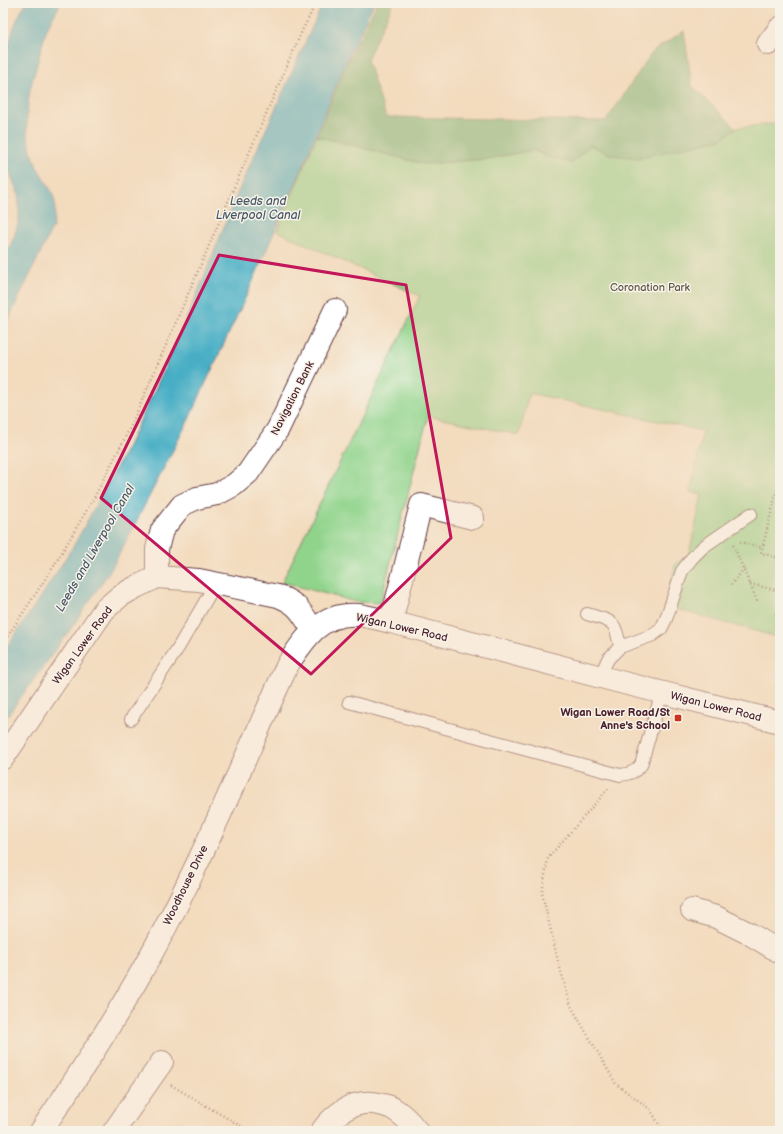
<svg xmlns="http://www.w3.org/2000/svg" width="783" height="1134" font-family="'Balsamiq Sans',sans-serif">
<rect width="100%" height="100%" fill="#f7f3e8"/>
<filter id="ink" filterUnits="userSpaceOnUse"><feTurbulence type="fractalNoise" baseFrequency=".025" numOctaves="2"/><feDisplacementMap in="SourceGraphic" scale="8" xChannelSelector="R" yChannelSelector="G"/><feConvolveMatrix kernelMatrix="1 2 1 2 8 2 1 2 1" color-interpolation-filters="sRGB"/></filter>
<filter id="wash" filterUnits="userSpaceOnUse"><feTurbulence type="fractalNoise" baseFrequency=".012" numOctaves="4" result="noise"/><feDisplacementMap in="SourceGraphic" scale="16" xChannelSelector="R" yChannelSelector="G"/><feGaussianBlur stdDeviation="0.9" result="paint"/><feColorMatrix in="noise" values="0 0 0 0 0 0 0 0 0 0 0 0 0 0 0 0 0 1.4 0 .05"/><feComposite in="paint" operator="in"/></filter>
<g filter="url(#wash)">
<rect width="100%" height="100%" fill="#f3dbbe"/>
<path fill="#90d48c" stroke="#6d7a5c" d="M780 123V638L679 610 667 603 675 564 689 555 702 495 690 492 703 431 529 393 519 435 428 416 380 603 356 602 282 582 420 296 277 231 317 136 424 164 486 159 533 150 547 157 590 145 612 155 721 139 736 128Z"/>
<path fill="#74b678" stroke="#5f6a52" d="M377 3H393L367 60 386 117 606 121 653 51 684 31 692 86 736 128 721 139 638 158 612 155 590 145 572 163 547 157 533 150 486 159 424 164 317 136 346 65Z"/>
<g fill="#46aec5" stroke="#486678">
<path d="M26 3H61L47 28 30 90 27 112V133L31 150 37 167 52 192 55 202V212L53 227 3 331V261L14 237 19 219V206L18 194 5 160 3 151C3 105 0 41 26 3Z"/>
<path d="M323 3H374L345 64 299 176 249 290 189 419 133 528 112 568 70 630 3 722V652L42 595 74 545 129 444 162 374 203 279 236 196Z"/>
</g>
</g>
<g filter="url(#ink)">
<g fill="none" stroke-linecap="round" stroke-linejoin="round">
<defs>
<g id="lane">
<path d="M587 614C613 622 615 619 620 647L608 659 600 676"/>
<path d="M620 647 653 635 661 629 666 619 682 571 692 558 703 547 751 514"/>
<path d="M349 702 620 775C630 774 635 772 641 765L662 692"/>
<path d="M131 719 178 648 216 583"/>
</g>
<g id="street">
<path d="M768 44 780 28"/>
<path d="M157 577V549L162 530 182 505 197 498 217 494 234 485 248 473 278 429 335 310"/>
<path d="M391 622 421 505 473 518"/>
<path d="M3 758 104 610 120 596 136 587 157 577 199 580 278 596C299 604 301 612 313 630"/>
<path d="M692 910 716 917 750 934 780 952"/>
<path d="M114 1131 162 1062"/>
<path d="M322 1131C329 1120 345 1106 359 1104 368 1101 383 1104 392 1108 403 1114 410 1122 417 1131"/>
</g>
<path id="secondary" d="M41 1131C75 1081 108 1030 138 978 195 878 240 768 288 664 305 638 322 612 358 615 369 616 380 620 391 622L624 683 780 722"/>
</defs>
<use href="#lane" stroke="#633b41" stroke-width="14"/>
<use href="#street" stroke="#633b41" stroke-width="24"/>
<use href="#secondary" stroke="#633b41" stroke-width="24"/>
<g stroke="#633b41" stroke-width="2.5" stroke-dasharray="1 3" stroke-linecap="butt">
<path d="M780 478 761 553 780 558"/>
<path d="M740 542 763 548"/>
<path d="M733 545 758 603"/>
<path d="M750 584 780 591"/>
<path d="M731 585 744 569"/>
<path d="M775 614 780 616"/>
<path d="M3 643 54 566 95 496 131 426 243 167 302 31 316 3"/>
<path d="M608 789 548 858 542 893 558 961 571 1006 616 1084 650 1109 663 1131"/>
<path d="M171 1085 249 1131"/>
</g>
<use href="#lane" stroke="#fff" stroke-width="12"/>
<use href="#street" stroke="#fff" stroke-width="22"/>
<use href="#secondary" stroke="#fff" stroke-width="22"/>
</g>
</g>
<path d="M0 0H783V1134H0ZM219 255 406 285 451 538 311 674 101 498Z" fill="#f3dbbe" fill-opacity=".55" fill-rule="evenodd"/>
<path fill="none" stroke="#c2185b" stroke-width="3" stroke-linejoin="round" d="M219 255 406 285 451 538 311 674 101 498Z"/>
<rect fill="#c8321e" stroke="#f7f3e8" stroke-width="1.5" x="674" y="714" width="8" height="8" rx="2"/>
<g text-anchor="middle" stroke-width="3" stroke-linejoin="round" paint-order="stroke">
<g font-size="11" fill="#5f5548" stroke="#f7f3e8">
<text x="650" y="291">Coronation Park</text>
</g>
<g font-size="11" fill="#4a1f2b" stroke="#f7f3e8">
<text transform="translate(292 398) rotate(-63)" y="4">Navigation Bank</text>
<text transform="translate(402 627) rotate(13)" y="4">Wigan Lower Road</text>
<text transform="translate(82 645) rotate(-54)" y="4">Wigan Lower Road</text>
<text transform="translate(716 706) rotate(14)" y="4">Wigan Lower Road</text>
<text transform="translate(185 885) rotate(-64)" y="4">Woodhouse Drive</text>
</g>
<g font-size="11" font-weight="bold" fill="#4a1f2b" stroke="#f7f3e8" text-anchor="end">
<text x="670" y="716">Wigan Lower Road/St<tspan x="670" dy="13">Anne's School</tspan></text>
</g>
<g font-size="12" font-style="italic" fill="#485869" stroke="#f7f3e8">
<text x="258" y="205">Leeds and<tspan x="258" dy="14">Liverpool Canal</tspan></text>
<text transform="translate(95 548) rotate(-60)" y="4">Leeds and Liverpool Canal</text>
</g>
</g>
<rect width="783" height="1134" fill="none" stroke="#f7f3e8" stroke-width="16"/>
</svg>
